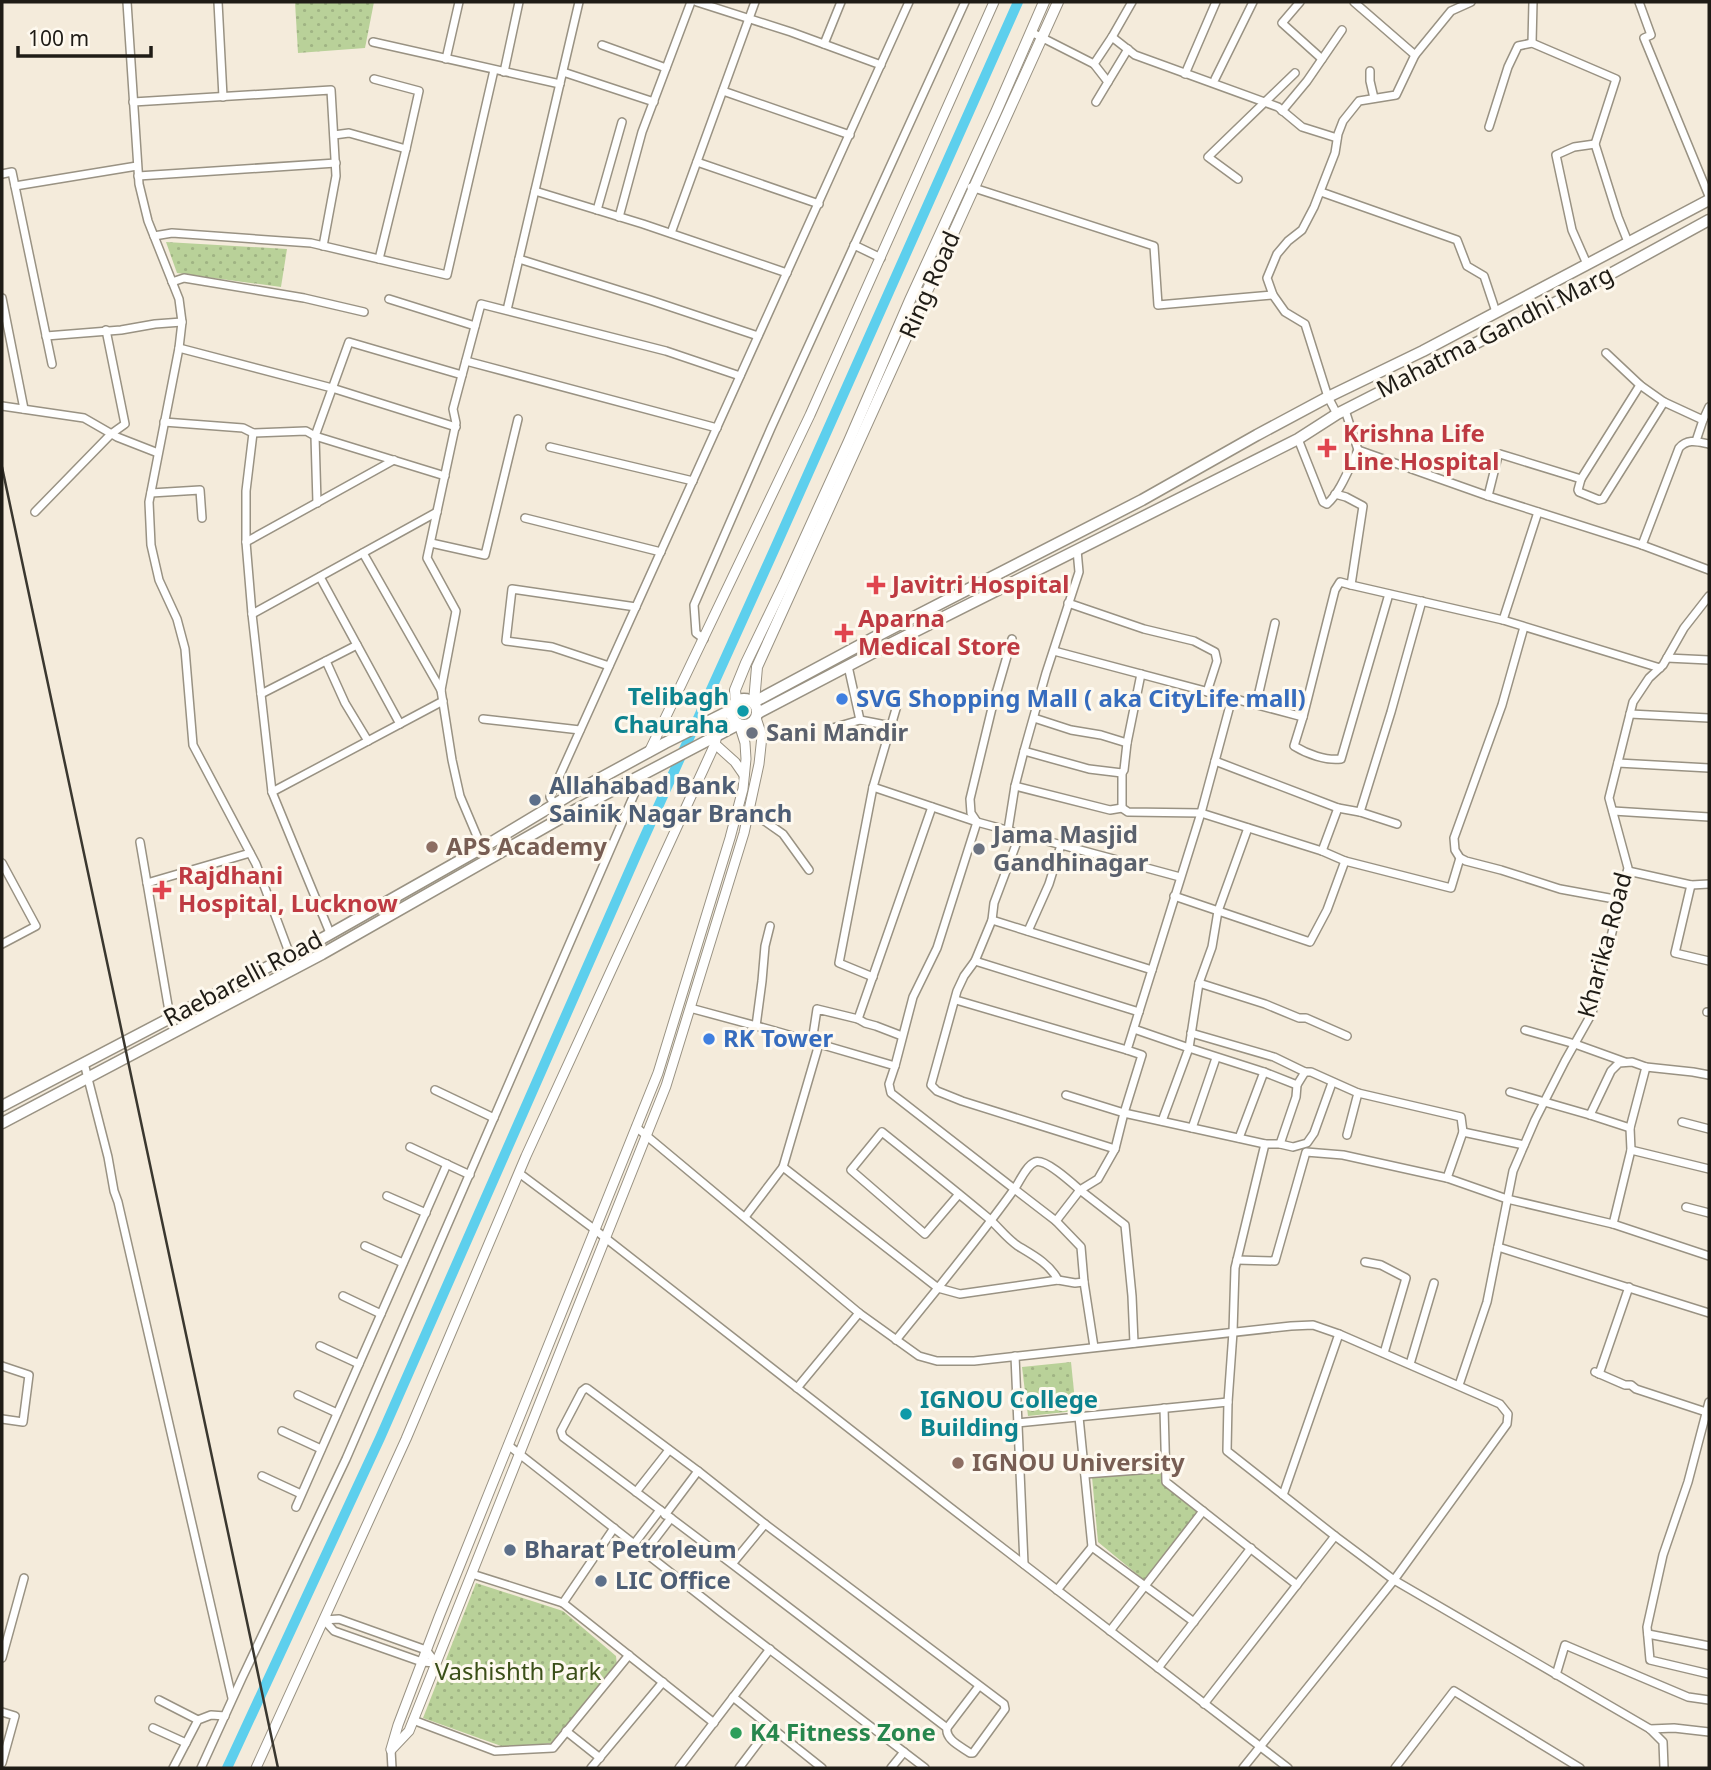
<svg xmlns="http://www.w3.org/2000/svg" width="1711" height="1770" font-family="'Noto Sans',sans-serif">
<defs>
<pattern id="park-dots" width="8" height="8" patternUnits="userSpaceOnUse" patternTransform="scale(1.75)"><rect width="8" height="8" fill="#b9d199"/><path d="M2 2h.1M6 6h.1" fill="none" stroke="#9fb383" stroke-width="1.8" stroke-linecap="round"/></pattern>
</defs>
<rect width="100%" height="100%" fill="#f4ebdb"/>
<g fill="url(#park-dots)">
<path d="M295 2H374L365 48 298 53Z"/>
<path d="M166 242 287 249 281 287 177 273Z"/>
<path d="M1071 1362 1076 1411 1028 1416 1022 1367Z"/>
<path d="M1162 1471 1163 1484 1197 1512 1144 1580 1098 1542 1092 1477Z"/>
<path d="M476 1583 563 1611 616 1656 617 1666 554 1743 504 1747 423 1718Z"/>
</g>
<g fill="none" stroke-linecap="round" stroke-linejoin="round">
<path stroke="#5dcfed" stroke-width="10" d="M227 1768 380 1438 639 849 775 548 1018 2"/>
<defs>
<g id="minor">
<path d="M127 2 139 184 148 221 179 299 182 322 179 348 149 502 151 545 159 580 177 619 185 649 193 745 256 864 290 955"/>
<path d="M218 2 223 97"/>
<path d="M697 2 791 32 881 65"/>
<path d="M1300 2 1282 23 1322 59"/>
<path d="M1354 2 1415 55 1451 11 1471 2"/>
<path d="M1639 2 1651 35 1644 38 1709 196"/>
<path d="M1031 32 1094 64"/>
<path d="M1112 37 1135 55 1278 107 1302 127 1337 138"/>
<path d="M373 42 560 84"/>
<path d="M1532 43 1533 2"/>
<path d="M824 44 841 2"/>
<path d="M602 45 666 68"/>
<path d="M446 59 459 2"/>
<path d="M1370 71V81L1374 98"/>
<path d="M504 72 519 2"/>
<path d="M563 72 654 102"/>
<path d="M1185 74 1216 2"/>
<path d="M374 79 419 91 406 149 379 259"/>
<path d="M1215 79 1253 2"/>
<path d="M1108 82 1128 49"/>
<path d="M723 91 850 135"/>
<path d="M133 102 331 90 336 176 323 246"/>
<path d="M1096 102 1108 82 1094 64 1112 37 1132 2"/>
<path d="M1282 111 1307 81 1342 30"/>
<path d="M1489 127 1508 67 1518 46 1532 43 1616 79 1595 144 1618 217 1628 242"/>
<path d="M334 135 349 133 406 149"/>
<path d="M697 162 819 204"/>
<path d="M2 174 12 172 52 364"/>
<path d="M138 176 336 163"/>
<path d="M1238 179 1208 157 1295 73"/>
<path d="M15 186 137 166"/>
<path d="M971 187 1154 246 1158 305 1273 295"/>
<path d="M535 191 643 224 787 273"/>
<path d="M1321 192 1457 240 1467 266 1484 276 1496 312"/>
<path d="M597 210 622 122"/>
<path d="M619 217 642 132 691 2"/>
<path d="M671 233 755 2"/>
<path d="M154 236 172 233 311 243 447 275 494 70"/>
<path d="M854 245 881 258"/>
<path d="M519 259 650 300 758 336"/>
<path d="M1587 264 1572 230 1556 155 1574 147 1595 144"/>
<path d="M172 282 184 278 304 298 364 312"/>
<path d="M2 298 24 409"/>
<path d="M389 299 475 326"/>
<path d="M507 310 579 2"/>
<path d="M46 336 121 330 155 324 182 322"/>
<path d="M179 348 332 388 456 427"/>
<path d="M1606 353 1640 385 1664 402 1703 420 1709 407"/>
<path d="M466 361 717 428"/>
<path d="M2 406 84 418 117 437 158 453"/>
<path d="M1345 410 1358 450"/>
<path d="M1337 414 1328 397 1305 324 1285 312 1273 295 1267 278 1277 254 1288 241 1302 230 1314 207 1335 153 1338 134 1343 121 1359 101 1396 95 1415 55"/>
<path d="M164 422 243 428 253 433 246 491V542L252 614 272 792 330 933"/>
<path d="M253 433 306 431 315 436 445 476"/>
<path d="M1298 439 1323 502 1327 504C1340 493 1350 466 1358 450L1488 496 1642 545 1709 570"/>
<path d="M1696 441 1703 420"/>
<path d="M550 447 693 481"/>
<path d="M1581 479 1578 490 1579 492 1599 500 1603 499 1664 402"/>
<path d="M151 493 200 490 202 518"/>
<path d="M1335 494 1346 497 1363 506 1351 585 1340 582 1335 590 1303 717 1294 746C1307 754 1326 761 1341 759L1389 594"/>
<path d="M1488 496 1498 456 1500 454 1581 479 1640 385"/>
<path d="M317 503 315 436 349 342 462 375"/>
<path d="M35 512 111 434 125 424 106 330"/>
<path d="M525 518 661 552"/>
<path d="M246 542 394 460"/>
<path d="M431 543 485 555 518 419"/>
<path d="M1642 545 1679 448C1688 438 1698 442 1709 444"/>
<path d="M363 553 441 690"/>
<path d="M320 577 400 724"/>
<path d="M1351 585 1503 620 1660 668"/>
<path d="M1068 603 1144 629 1194 641 1215 652 1217 661 1207 692"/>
<path d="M252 614 437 512"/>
<path d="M1503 620 1538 512"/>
<path d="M1524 627 1502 705 1454 838 1455 850 1460 858 1466 861 1501 870 1560 889 1620 900"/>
<path d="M704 639 696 633 694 605 771 428 965 2"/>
<path d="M1054 651 1303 717"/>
<path d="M1667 658 1709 660"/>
<path d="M326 661 345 703 368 741"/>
<path d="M609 666 552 647 506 641 512 589 636 607"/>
<path d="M848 666 860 720 891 726"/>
<path d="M261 694 357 645"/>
<path d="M1256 705 1275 623"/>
<path d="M1630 714 1709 718"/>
<path d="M1034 718 1071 730 1101 735 1127 743"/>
<path d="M483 719 580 730"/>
<path d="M829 729 860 720"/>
<path d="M1024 751 1089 769 1122 773"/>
<path d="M1215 761 1338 808 1360 812 1397 824"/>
<path d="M1618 763 1709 768"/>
<path d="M1015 786 1110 810 1122 808 1128 812 1201 813 1322 851 1345 861 1451 888 1460 858"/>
<path d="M873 787 977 822 1180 877"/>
<path d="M272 792 443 701"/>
<path d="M1122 808V773L1124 770 1127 743 1141 674"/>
<path d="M749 810 783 834 809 870"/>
<path d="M1613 811 1709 817"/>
<path d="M1360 812 1391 712 1422 601"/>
<path d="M562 818 550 797 909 2"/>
<path d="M1248 828 1218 911 1212 947 1199 983 1189 1048 1264 1072 1297 1085"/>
<path d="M1008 830 1015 786 1024 751 1046 673 1079 572 1077 550"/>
<path d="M1020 834 994 903 992 920 975 961 964 976 957 991 931 1085 937 1091 962 1101 1115 1149"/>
<path d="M140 842 170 1017"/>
<path d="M482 848 460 796 452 760 441 690 456 611 427 558 456 423 453 409 481 304 666 351 740 376"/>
<path d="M1322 851 1338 808"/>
<path d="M2 863 36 926 2 944"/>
<path d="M1628 871 1691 885 1709 884"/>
<path d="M147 883 250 853"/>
<path d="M1691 885 1675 953 1709 961"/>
<path d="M1174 896 1310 942 1327 910 1345 861"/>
<path d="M992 920 1152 970"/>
<path d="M1028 931 1049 884 1061 845"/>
<path d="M975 961 1139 1012"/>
<path d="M873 977 839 963 873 787 898 702"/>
<path d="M1199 983 1265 1004 1299 1018H1306L1347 1036"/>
<path d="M956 1000 1127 1050"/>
<path d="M690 1008 775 1031 895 1066 889 1084 891 1093C946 1136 1001 1179 1056 1221L1080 1190C1072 1183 1045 1158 1035 1162 1026 1166 1020 1181 1015 1188 991 1222 964 1255 938 1288L783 1167 819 1044"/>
<path d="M1707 1012H1709"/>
<path d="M858 1019 932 807"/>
<path d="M756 1026 762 981 765 946 770 926"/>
<path d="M1134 1029 1189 1048 1162 1121"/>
<path d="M1525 1030 1575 1044 1625 1062"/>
<path d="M1191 1033 1274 1057 1305 1072H1311L1358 1093 1347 1135"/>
<path d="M812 1042 817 1009 858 1019 865 1023 876 1026 902 1036"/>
<path d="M84 1063 108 1157 114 1191 118 1202 232 1698"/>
<path d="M895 1066 913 997 937 948 977 822 971 813 970 799 992 708 1012 639"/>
<path d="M435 1090 494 1118"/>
<path d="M1510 1092 1590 1115 1630 1128"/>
<path d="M1358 1093 1461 1117 1463 1132"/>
<path d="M1066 1095 1124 1113 1142 1055 1127 1050 1201 813 1232 698"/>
<path d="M1590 1115 1611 1071 1619 1063 1632 1062 1646 1067 1693 1072 1709 1075"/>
<path d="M1682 1122 1709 1129"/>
<path d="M636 1127 859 1313 919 1356 937 1361H974L1291 1326 1313 1325 1339 1334 1500 1404 1508 1414 1507 1424 1394 1580 1243 1768"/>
<path d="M1192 1128 1216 1058"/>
<path d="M1239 1138 1264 1072"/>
<path d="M1265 1144H1280L1293 1147 1307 1143 1314 1133 1332 1083"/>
<path d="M1280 1144 1296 1097 1297 1085 1305 1072"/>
<path d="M410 1147 470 1175"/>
<path d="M1631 1150 1709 1169"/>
<path d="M519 1173 594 1229 947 1505 1288 1768"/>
<path d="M1447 1178 1463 1132 1524 1145"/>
<path d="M959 1194 925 1234 851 1170 882 1132C917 1160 952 1188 987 1217 997 1225 1006 1238 1018 1246 1033 1255 1050 1264 1058 1280"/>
<path d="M387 1196 426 1213"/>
<path d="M1686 1207 1709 1213"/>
<path d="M745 1217 783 1167"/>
<path d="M1056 1221 1081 1247 1084 1282 1094 1347"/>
<path d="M1613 1224 1709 1256"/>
<path d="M365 1246 403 1263"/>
<path d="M1498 1247 1709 1313"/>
<path d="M1237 1260 1275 1261 1306 1152 1343 1155 1447 1178 1507 1199 1613 1224 1631 1150 1630 1128 1646 1067"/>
<path d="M1365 1262 1381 1265 1406 1278 1384 1353"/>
<path d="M343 1296 381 1314"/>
<path d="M896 1340 938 1288 960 1294 1058 1280 1075 1283 1084 1282"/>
<path d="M1134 1343 1132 1296 1125 1225 1080 1190 1098 1179 1115 1149 1124 1113 1265 1144 1235 1268 1233 1332 1228 1402 1227 1451 1335 1536 1394 1580 1650 1729 1663 1742 1664 1768"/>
<path d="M320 1346 359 1364"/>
<path d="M1015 1356 1024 1564"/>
<path d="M1410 1364 1434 1283"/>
<path d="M2 1366 29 1375 23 1422 2 1419"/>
<path d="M1595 1372 1625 1385H1631L1636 1389 1706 1412"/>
<path d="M1599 1374 1629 1287"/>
<path d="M1459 1385 1487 1302 1513 1171 1535 1120 1565 1061 1592 1013 1628 868 1609 798 1633 702 1649 678 1663 665 1684 628 1709 596"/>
<path d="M797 1388 859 1313"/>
<path d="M298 1395 337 1413"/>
<path d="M1709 1402 1688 1482 1663 1555 1647 1627 1650 1660 1709 1674"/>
<path d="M1164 1408 1166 1482 1297 1585"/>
<path d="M1079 1417 1092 1547 1194 1622"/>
<path d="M1017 1423 1228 1402"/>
<path d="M282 1431 321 1449"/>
<path d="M508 1445 722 1613 925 1768"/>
<path d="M698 1471 588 1389 586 1388 582 1391 561 1431 563 1437 732 1564 947 1728C945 1740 962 1747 970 1753H973L1005 1709 1004 1704 765 1524 732 1564"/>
<path d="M1085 1474 1166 1468"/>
<path d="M262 1476 301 1494"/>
<path d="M636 1492 669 1450"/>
<path d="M1283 1495 1339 1334"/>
<path d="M296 1507 447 1164"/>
<path d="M665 1515 698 1471 765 1524"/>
<path d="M634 1544 660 1510"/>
<path d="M645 1552 671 1518"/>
<path d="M472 1574 563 1603 714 1723"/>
<path d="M1057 1590 1092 1547"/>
<path d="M563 1603 614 1528"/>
<path d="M324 1620 339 1619 426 1650 436 1663"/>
<path d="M324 1620 334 1631 422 1662 436 1663"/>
<path d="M1110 1631 1203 1511"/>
<path d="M1648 1634 1709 1646"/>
<path d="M2 1658 24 1578"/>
<path d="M1158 1668 1251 1548"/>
<path d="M1556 1675 1565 1645 1688 1697 1709 1700"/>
<path d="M733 1697 822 1768"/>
<path d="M159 1700 198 1720"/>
<path d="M1204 1704 1335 1536"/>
<path d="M2 1712 15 1716 2 1763"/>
<path d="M413 1720 495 1751 553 1748 629 1655"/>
<path d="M153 1728 186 1743"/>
<path d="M947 1728 979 1686"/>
<path d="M1650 1729 1674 1728 1709 1732"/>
<path d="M566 1731 600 1758"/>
<path d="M391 1750 392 1768"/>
<path d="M173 1768 198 1720 211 1715 225 1716"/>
<path d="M201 1768 242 1678 346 1459 643 774"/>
<path d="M591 1768 663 1682"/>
<path d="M679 1768 770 1649"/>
<path d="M739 1768 770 1727"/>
<path d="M891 1768 904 1752"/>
<path d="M1395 1768 1454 1691 1580 1768"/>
</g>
<g id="tertiary">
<path d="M715 744 735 762 744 775"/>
<path d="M649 752 810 415 994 2"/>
<path d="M391 1749 398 1725 439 1617 658 1073 730 838 743 789 746 759 745 743 739 724"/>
<path d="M391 1750 409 1731 666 1086 744 833 759 764 762 736 756 718"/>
<path d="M256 1768 406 1439 526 1156 715 744 717 735"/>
</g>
<g id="secondary">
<path d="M736 702 735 690 746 663 785 582 849 441 910 300 996 112 1044 2"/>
<path d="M754 702 757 667 1058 2"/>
</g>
<g id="primary">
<circle cx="744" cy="712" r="13"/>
<path d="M754 702 877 636 1142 500 1257 435 1328 397 1423 351 1709 200"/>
<path d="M758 713 884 647 1298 439 1337 414 1592 284 1709 220"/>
<path d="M2 1106 323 938 482 848 575 792 665 743 731 710"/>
<path d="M2 1123 322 954 577 809 739 724"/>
</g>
</defs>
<use href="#minor" stroke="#999283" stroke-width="10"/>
<use href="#tertiary" stroke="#999283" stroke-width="11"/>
<use href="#secondary" stroke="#999283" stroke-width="12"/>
<use href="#primary" stroke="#999283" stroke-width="13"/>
<use href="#minor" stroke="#fff" stroke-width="7"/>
<use href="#tertiary" stroke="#fff" stroke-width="9"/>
<use href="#secondary" stroke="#fff" stroke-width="10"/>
<use href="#primary" stroke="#fff" stroke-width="10"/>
<path stroke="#3a372f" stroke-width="2.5" d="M2 467 278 1768"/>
</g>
<g fill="#e0444e" stroke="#fef9ef" stroke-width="2.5">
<path d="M1323.5 437.5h7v7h7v7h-7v7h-7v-7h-7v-7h7z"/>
<path d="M872.5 574.5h7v7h7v7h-7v7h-7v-7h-7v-7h7z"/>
<path d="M840.5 622.5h7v7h7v7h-7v7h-7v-7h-7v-7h7z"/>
<path d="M158.5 879.5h7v7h7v7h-7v7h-7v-7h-7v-7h7z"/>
</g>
<g fill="#3f7fe0" stroke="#fef9ef" stroke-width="2.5">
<circle cx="842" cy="699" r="7"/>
<circle cx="709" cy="1039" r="7"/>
</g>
<g fill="#0f9aa8" stroke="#fef9ef" stroke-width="2.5">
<circle cx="743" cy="711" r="7"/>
<circle cx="906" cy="1414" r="7"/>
</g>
<g fill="#6b7280" stroke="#fef9ef" stroke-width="2.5">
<circle cx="752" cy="733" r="7"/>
<circle cx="979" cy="849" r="7"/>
</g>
<g fill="#5c6f8a" stroke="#fef9ef" stroke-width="2.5">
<circle cx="535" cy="800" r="7"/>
<circle cx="510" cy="1550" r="7"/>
<circle cx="601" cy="1581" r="7"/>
</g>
<g fill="#8d6e63" stroke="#fef9ef" stroke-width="2.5">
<circle cx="432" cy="847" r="7"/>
<circle cx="958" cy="1463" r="7"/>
</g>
<circle fill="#2e9e5b" stroke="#fef9ef" stroke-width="2.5" cx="736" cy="1733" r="7"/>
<g text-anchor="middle" stroke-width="6" stroke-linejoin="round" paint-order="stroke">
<g font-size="24" fill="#1f1c16" stroke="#fef9ef">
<text transform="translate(930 285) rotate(-66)" y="8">Ring Road</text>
<text transform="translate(1495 332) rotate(-27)" y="8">Mahatma Gandhi Marg</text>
<text transform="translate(1605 945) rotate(-75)" y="8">Kharika Road</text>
<text transform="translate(243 979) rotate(-28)" y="8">Raebarelli Road</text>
</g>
<g font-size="24" font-weight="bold" fill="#be3a42" stroke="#fef9ef" text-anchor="start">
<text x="1343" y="442">Krishna Life<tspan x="1343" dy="28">Line Hospital</tspan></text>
<text x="892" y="593">Javitri Hospital</text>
<text x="858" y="627">Aparna<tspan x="858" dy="28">Medical Store</tspan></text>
<text x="178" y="884">Rajdhani<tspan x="178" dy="28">Hospital, Lucknow</tspan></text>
</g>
<g font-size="24" font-weight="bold" fill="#0d838f" stroke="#fef9ef" text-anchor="end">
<text x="729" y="705">Telibagh<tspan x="729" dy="28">Chauraha</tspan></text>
<text x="920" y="1408" text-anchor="start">IGNOU College<tspan x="920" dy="28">Building</tspan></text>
</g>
<g font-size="24" font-weight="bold" fill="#366cbe" stroke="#fef9ef" text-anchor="start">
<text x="856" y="707">SVG Shopping Mall ( aka CityLife mall)</text>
<text x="723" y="1047">RK Tower</text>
</g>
<g font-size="24" font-weight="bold" fill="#5b616d" stroke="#fef9ef" text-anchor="start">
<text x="766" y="741">Sani Mandir</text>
<text x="993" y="843">Jama Masjid<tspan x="993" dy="28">Gandhinagar</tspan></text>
</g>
<g font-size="24" font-weight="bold" fill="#4e5e75" stroke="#fef9ef" text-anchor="start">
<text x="549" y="794">Allahabad Bank<tspan x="549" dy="28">Sainik Nagar Branch</tspan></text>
<text x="524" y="1558">Bharat Petroleum</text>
<text x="615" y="1589">LIC Office</text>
</g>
<g font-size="24" font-weight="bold" fill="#785e54" stroke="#fef9ef" text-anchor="start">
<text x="446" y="855">APS Academy</text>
<text x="972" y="1471">IGNOU University</text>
</g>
<g font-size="24" fill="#3b4f18" stroke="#fef9ef">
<text x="518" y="1680">Vashishth Park</text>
</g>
<g font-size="24" font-weight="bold" fill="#27864d" stroke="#fef9ef" text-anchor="start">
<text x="750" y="1741">K4 Fitness Zone</text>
</g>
</g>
<rect width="1711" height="1770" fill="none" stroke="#1f1c16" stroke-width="7"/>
<path d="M18 46v10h133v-10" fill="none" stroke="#1f1c16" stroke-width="3.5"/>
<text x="28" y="46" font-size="21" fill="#1f1c16" stroke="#fef9ef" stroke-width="5" paint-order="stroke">100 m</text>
</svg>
